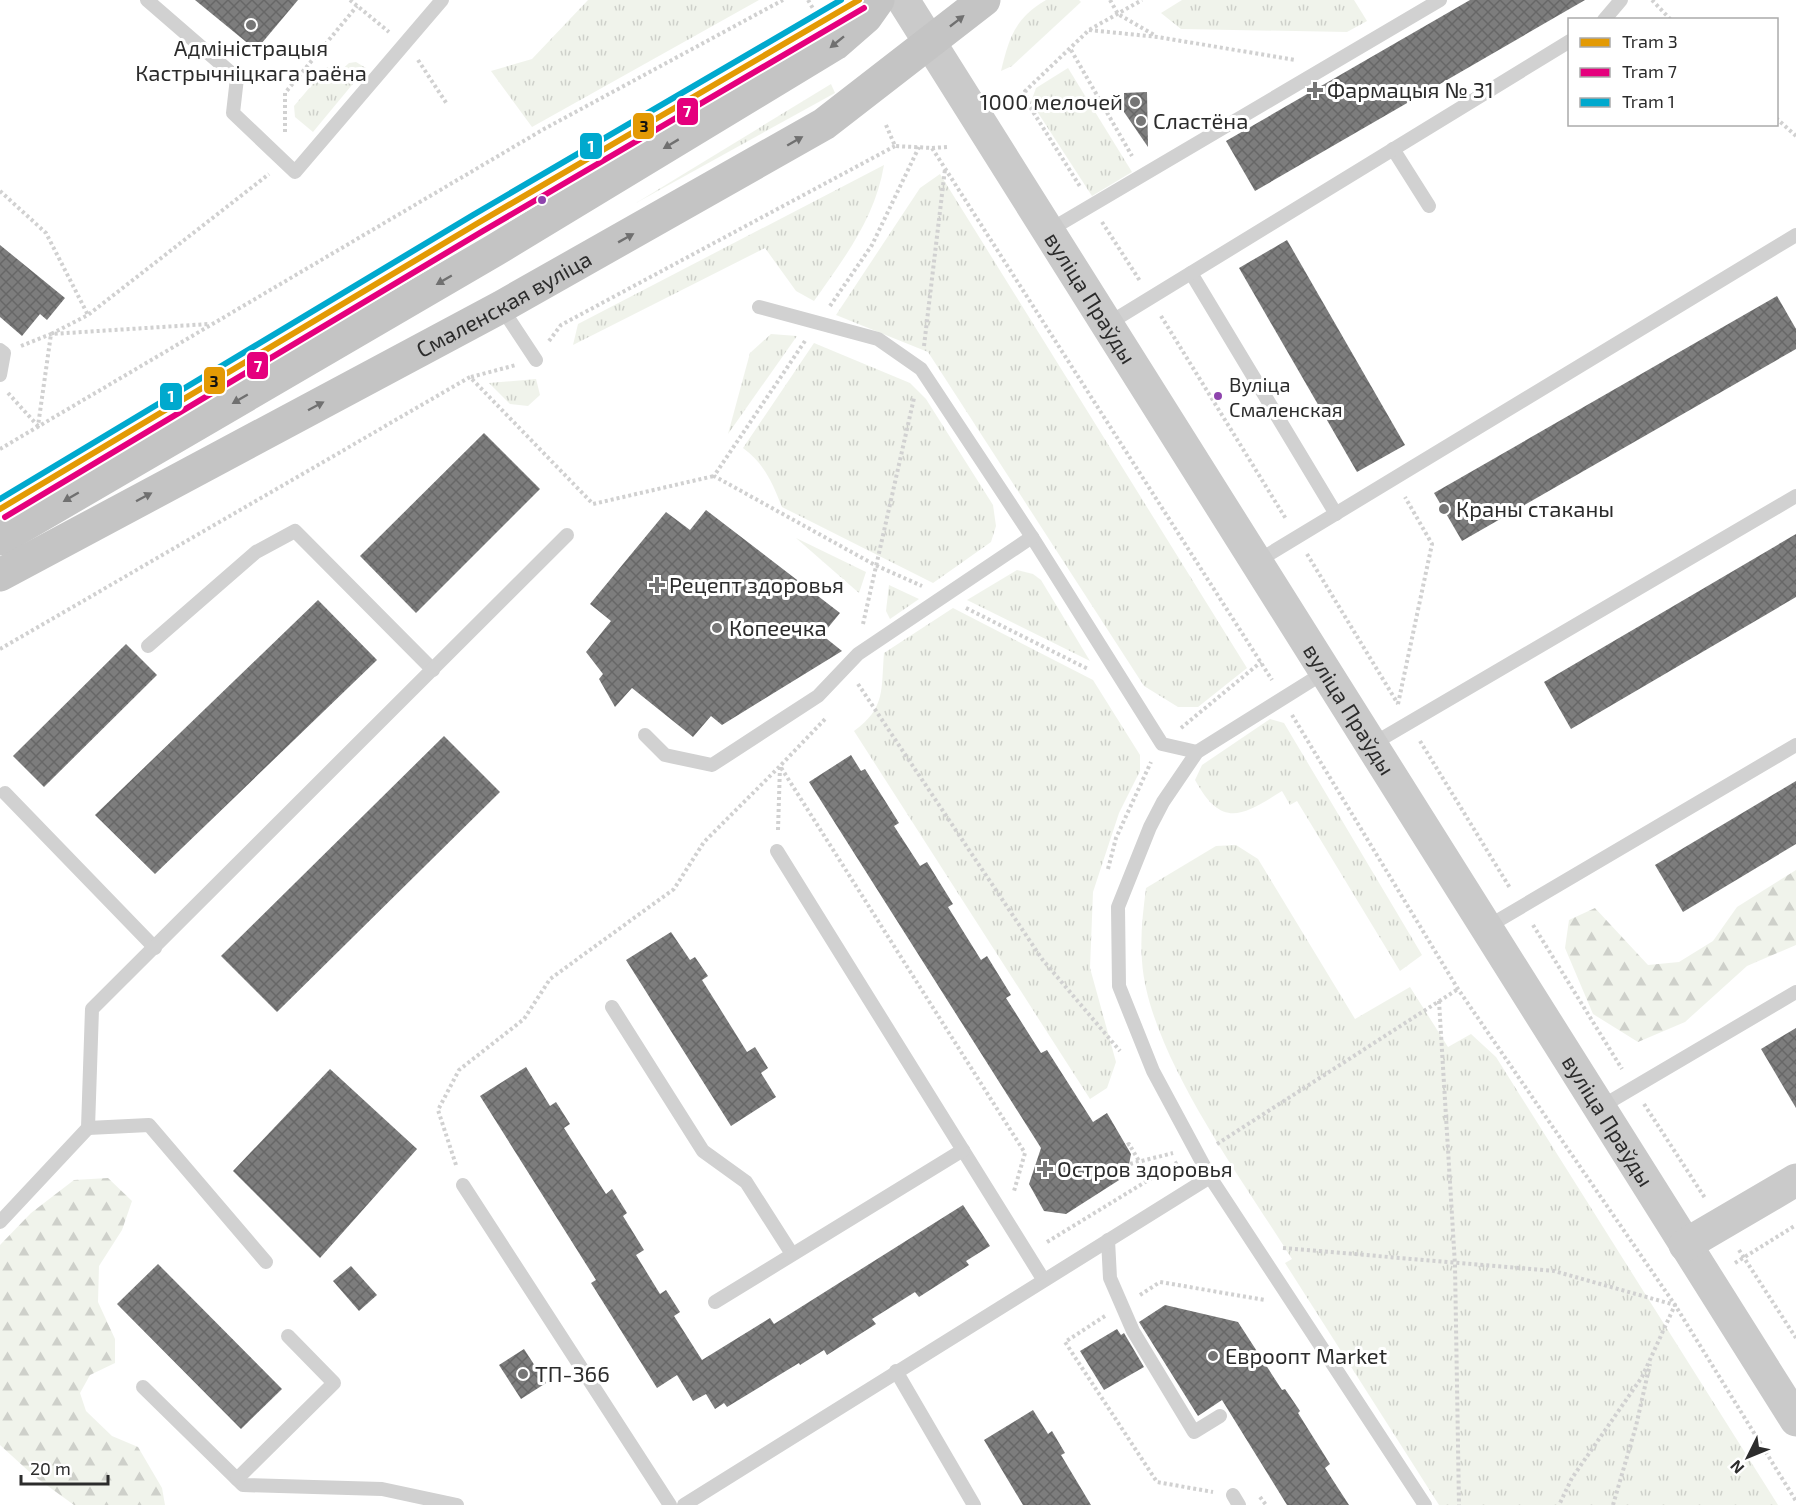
<svg xmlns="http://www.w3.org/2000/svg" width="1796" height="1505" font-family="'Exo 2',sans-serif">
<defs>
<pattern id="grass-tufts" width="24" height="20" patternUnits="userSpaceOnUse" patternTransform="scale(1.5)"><rect width="24" height="20" fill="#f0f3eb"/><path d="M3 7l-1-3M5 7V3M7 7l1-3M15 17l-1-3M17 17v-4M19 17l1-3" fill="none" stroke="#ced0ca"/></pattern>
<pattern id="forest-firs" width="22" height="20" patternUnits="userSpaceOnUse" patternTransform="scale(1.5)"><rect width="22" height="20" fill="#f0f3eb"/><path d="M5 1l3.5 6h-7zM16 11l3.5 6h-7z" fill="#ced0ca"/></pattern>
<pattern id="building-cross-hatch" width="8" height="8" patternUnits="userSpaceOnUse" patternTransform="scale(1.5)"><rect width="8" height="8" fill="#7d7d7d"/><path d="M0 0l8 8M0 8l8-8" fill="none" stroke="#676767"/></pattern>
</defs>
<rect width="100%" height="100%" fill="#fff"/>
<g fill="url(#grass-tufts)">
<path d="M588 0H759L532 127 491 71 532 59Z"/>
<path d="M1046 0H1079L1081 2 1012 66 1001 71C1009 38 1015 18 1046 0Z"/>
<path d="M1182 0H1354L1367 21 1347 32 1181 29 1161 13Z"/>
<path d="M356 62 366 68 313 132 295 117 294 106 327 67 337 74 349 63Z"/>
<path d="M1068 68 1132 172 1092 196 1031 102 1036 88Z"/>
<path d="M831 84 835 93 636 203Z"/>
<path d="M884 165C875 219 844 258 814 301L796 291 765 248 573 345 578 324Z"/>
<path d="M940 174 1247 668 1198 707H1178L1144 686 928 352 836 315 920 188Z"/>
<path d="M771 334 797 336 728 434 750 353Z"/>
<path d="M814 343 910 383 926 399 993 505 996 526 991 542 933 583 782 507C773 484 764 463 743 448Z"/>
<path d="M536 379 540 395 528 406 510 404 489 383Z"/>
<path d="M796 538 866 572 859 593Z"/>
<path d="M1017 570 1033 574 1041 580 1090 661 967 600Z"/>
<path d="M889 585 919 599 890 619 886 611Z"/>
<path d="M953 608 1093 680 1140 755V771L1119 813 1093 892 1090 968 1116 1062 1107 1088 1090 1099 854 731C886 708 881 689 884 653Z"/>
<path d="M1270 719 1284 723 1422 955 1400 971 1297 801 1290 805 1282 791C1242 816 1222 829 1195 780L1202 765Z"/>
<path d="M1236 845 1258 859 1355 1019 1410 987 1448 1047 1471 1034 1496 1057 1778 1505H1439L1285 1263 1292 1259C1243 1180 1148 1053 1142 961 1140 936 1143 912 1146 888L1216 846Z"/>
</g>
<g fill="url(#forest-firs)">
<path d="M1796 870V945L1747 966 1685 1022 1638 1042 1593 1014 1565 948 1569 920 1595 908 1648 965 1679 962 1713 941 1737 907Z"/>
<path d="M108 1178 132 1201 122 1230 99 1266 98 1302 115 1339V1363L90 1375 80 1393 86 1411 112 1436 138 1447 162 1488 165 1505H74L34 1476 0 1445V1245L31 1213 74 1180Z"/>
</g>
<g fill="url(#building-cross-hatch)">
<path d="M195 0H298L256 50Z"/>
<path d="M1470 0H1585L1255 191 1226 141Z"/>
<path d="M1147 92 1148 147 1124 112V93Z"/>
<path d="M1287 240 1405 445 1357 472 1239 268Z"/>
<path d="M0 245 65 298 47 320 40 314 22 336 0 317Z"/>
<path d="M1777 296 1796 329V349L1462 541 1434 493Z"/>
<path d="M484 433 540 489 416 613 360 556Z"/>
<path d="M706 510 840 613 822 635 842 651 722 725 711 716 693 737 632 688 615 707 599 679 603 674 586 652 611 621 590 604 666 512 690 530Z"/>
<path d="M1796 534V597L1571 729 1544 682Z"/>
<path d="M318 600 377 660 155 874 95 815Z"/>
<path d="M126 644 157 675 44 787 13 756Z"/>
<path d="M444 736 500 792 277 1012 221 956Z"/>
<path d="M851 755 861 771 865 769 899 823 894 826 920 866 927 862 953 904 948 907 981 960 987 956 1011 995 1006 998 1041 1053 1047 1050 1093 1122 1107 1113 1131 1154 1127 1175 1066 1214 1044 1211 1029 1184 1041 1148 809 782Z"/>
<path d="M1796 781V844L1683 912 1655 865Z"/>
<path d="M671 932 690 960 695 957 708 976 702 980 747 1052 755 1047 768 1068 761 1073 776 1097 731 1126 626 960Z"/>
<path d="M1796 1028V1108L1761 1049Z"/>
<path d="M526 1067 550 1106 556 1102 570 1124 564 1128 606 1194 612 1189 627 1213 623 1216 644 1250 636 1255 660 1294 666 1290 680 1312 674 1316 702 1360 770 1318 774 1324 963 1205 990 1246 966 1261 969 1265 919 1297 915 1292 872 1319 876 1324 827 1355 824 1350 800 1365 799 1363 727 1407 724 1403 715 1409 706 1394 693 1401 677 1375 657 1388 591 1283 596 1280 480 1096Z"/>
<path d="M330 1069 417 1149 320 1258 233 1171Z"/>
<path d="M158 1264 282 1389 241 1429 117 1304Z"/>
<path d="M351 1266 377 1295 359 1311 333 1281Z"/>
<path d="M1165 1305 1238 1322 1282 1390 1285 1389 1300 1411 1298 1413 1330 1464 1325 1468 1349 1505H1287L1222 1400 1198 1416 1139 1322Z"/>
<path d="M1117 1329 1121 1335 1124 1333 1144 1367 1104 1390 1080 1351Z"/>
<path d="M524 1349 546 1383 521 1399 499 1365Z"/>
<path d="M1033 1410 1048 1434 1052 1431 1065 1453 1061 1455 1091 1505H1023L984 1440Z"/>
</g>
<g fill="none" stroke-linecap="round" stroke-linejoin="round">
<g stroke="#d1d1d1" stroke-width="4" stroke-dasharray="3 3" stroke-linecap="butt">
<path d="M350 0 389 32"/>
<path d="M808 0 818 17"/>
<path d="M1110 0 1118 14 1156 36"/>
<path d="M1652 0 1671 20"/>
<path d="M1089 30 1158 37 1295 60"/>
<path d="M1071 50 1132 156"/>
<path d="M418 60 447 104"/>
<path d="M1025 90 1030 107 1081 188"/>
<path d="M1020 96 1089 30 1142 0"/>
<path d="M1776 118 1796 136"/>
<path d="M886 125 895 146 932 148 1272 680"/>
<path d="M285 132V93L357 6"/>
<path d="M932 148 947 147"/>
<path d="M0 191 46 233 88 315"/>
<path d="M1102 222 1140 281"/>
<path d="M830 306 872 245 919 147"/>
<path d="M1161 316 1286 519"/>
<path d="M549 341 561 325 895 146"/>
<path d="M805 341 714 476 875 565 922 586"/>
<path d="M21 346 51 334 209 324"/>
<path d="M924 346 945 169"/>
<path d="M471 377 516 365"/>
<path d="M8 393 38 426 51 334 88 315 269 174"/>
<path d="M0 449 544 129 783 0"/>
<path d="M1307 554 1398 704"/>
<path d="M966 608 1088 669"/>
<path d="M863 624 914 398"/>
<path d="M0 649 470 377 593 504 714 476"/>
<path d="M858 684 1042 959 1120 1051"/>
<path d="M1398 704 1432 544 1405 497"/>
<path d="M1292 715 1458 989 1675 1305 1796 1501"/>
<path d="M1181 728 1261 662"/>
<path d="M1420 741 1510 888"/>
<path d="M778 830 780 766 826 718"/>
<path d="M1108 869 1116 838 1151 762"/>
<path d="M1533 925 1622 1069"/>
<path d="M1439 1001 1455 1265 1459 1505"/>
<path d="M1644 1104 1705 1198"/>
<path d="M1217 1144 1458 989"/>
<path d="M1127 1145 1129 1144 1139 1161"/>
<path d="M1130 1164 1173 1153"/>
<path d="M456 1165 438 1110 459 1070 524 1019 550 979 674 889 704 842 780 766 1025 1153 1014 1191"/>
<path d="M1047 1242 1178 1162"/>
<path d="M1283 1248 1554 1271 1675 1305 1642 1377 1572 1478 1559 1505"/>
<path d="M1739 1250 1796 1338"/>
<path d="M1735 1263 1796 1225"/>
<path d="M1140 1295 1160 1282 1265 1300"/>
<path d="M1105 1316 1065 1342 1157 1482 1213 1492"/>
<path d="M1260 1497 1266 1505"/>
<path d="M1613 1505 1636 1426 1650 1364"/>
</g>
<g stroke="#d1d1d1" stroke-width="14">
<path d="M147 0 237 78 233 113 295 172 442 0"/>
<path d="M1604 20 1621 0"/>
<path d="M1393 149 1429 206"/>
<path d="M1048 231 1440 0"/>
<path d="M1191 273 1336 514"/>
<path d="M501 307 536 360"/>
<path d="M759 307 878 339 921 369 1032 537 1162 744 1197 752"/>
<path d="M1106 325 1570 41"/>
<path d="M0 350 4 353 0 375"/>
<path d="M1256 562 1796 235"/>
<path d="M148 646 256 552 295 531 433 670"/>
<path d="M1325 672 1197 752 1163 802 1150 827 1118 907 1119 986 1153 1071 1210 1177 1425 1505"/>
<path d="M645 735 665 755 712 765 818 696 858 654 1032 537"/>
<path d="M1371 745 1796 496"/>
<path d="M5 793 155 948"/>
<path d="M777 851 1043 1279"/>
<path d="M1487 927 1796 745"/>
<path d="M612 1007 703 1151 746 1182 792 1254"/>
<path d="M1599 1108 1796 992"/>
<path d="M88 1128 149 1125 266 1262"/>
<path d="M463 1185 670 1505"/>
<path d="M0 1222 88 1128 92 1009 567 535"/>
<path d="M1108 1240 1110 1278 1133 1331 1194 1432 1220 1416"/>
<path d="M715 1302 963 1150"/>
<path d="M896 1371 974 1505"/>
<path d="M143 1387 243 1485 382 1489 457 1505"/>
<path d="M237 1479 334 1383 288 1336"/>
<path d="M1233 1495 1239 1505"/>
<path d="M684 1505 1210 1177"/>
</g>
<g stroke="#cacaca" stroke-width="33">
<path id="s1" d="M903 0 1796 1420"/>
<path d="M1685 1245 1796 1180"/>
</g>
<g stroke="#c4c4c4" stroke-width="33">
<path d="M0 539 495 250 835 44 866 17 878 0"/>
<path id="s2" d="M0 575 501 307 824 124 984 0"/>
</g>
<defs>
<path id="tram-1" d="M0 509 478 223 859 0"/>
<path id="tram-2" d="M5 517 483 231 864 8"/>
<path id="tram-3" d="M0 499 473 215 841 0"/>
</defs>
<use href="#tram-1" stroke="#fff" stroke-width="10"/>
<use href="#tram-2" stroke="#fff" stroke-width="10"/>
<use href="#tram-3" stroke="#fff" stroke-width="10"/>
<use href="#tram-1" stroke="#e39a04" stroke-width="6"/>
<use href="#tram-2" stroke="#e5007d" stroke-width="6"/>
<use href="#tram-3" stroke="#00a9ce" stroke-width="6"/>
</g>
<defs><path id="oneway-solid" d="M-6-.8H1V-3.2L6.5 0L1 3.2V.8H-6Z" transform="scale(1.5)"/></defs>
<g fill="#707070">
<use href="#oneway-solid" transform="translate(957 21) rotate(-38)"/>
<use href="#oneway-solid" transform="translate(837 42) rotate(141)"/>
<use href="#oneway-solid" transform="translate(795 141) rotate(-30)"/>
<use href="#oneway-solid" transform="translate(671 144) rotate(149)"/>
<use href="#oneway-solid" transform="translate(626 238) rotate(-29)"/>
<use href="#oneway-solid" transform="translate(444 280) rotate(150)"/>
<use href="#oneway-solid" transform="translate(240 399) rotate(150)"/>
<use href="#oneway-solid" transform="translate(316 406) rotate(-28)"/>
<use href="#oneway-solid" transform="translate(71 497) rotate(150)"/>
<use href="#oneway-solid" transform="translate(144 497) rotate(-28)"/>
</g>
<g fill="#767676" stroke="#fff" stroke-width="2">
<circle cx="251" cy="25" r="6"/>
<path d="M1312 81h6v6h6v6h-6v6h-6v-6h-6v-6h6z"/>
<circle cx="1135" cy="102" r="6"/>
<circle cx="1141" cy="121" r="6"/>
<circle cx="1444" cy="509" r="6"/>
<path d="M654 576h6v6h6v6h-6v6h-6v-6h-6v-6h6z"/>
<circle cx="717" cy="628" r="6"/>
<path d="M1042 1160h6v6h6v6h-6v6h-6v-6h-6v-6h6z"/>
<circle cx="1213" cy="1356" r="6"/>
<circle cx="523" cy="1374" r="6"/>
</g>
<g fill="#8e44ad" stroke="#fff" stroke-width="2">
<circle cx="542" cy="200" r="5"/>
<circle cx="1218" cy="396" r="5"/>
</g>
<g text-anchor="middle" stroke-width="6" stroke-linejoin="round" paint-order="stroke">
<g font-size="20" fill="#2c2c2c" stroke="#fff" text-anchor="start">
<text x="1229" y="392">Вуліца<tspan x="1229" dy="25">Смаленская</tspan></text>
</g>
<g font-size="22" fill="#2c2c2c" stroke="#fff" text-anchor="start">
<text x="251" y="56" text-anchor="middle">Адміністрацыя<tspan x="251" dy="25">Кастрычніцкага раёна</tspan></text>
<text x="1327" y="98">Фармацыя № 31</text>
<text x="1123" y="110" text-anchor="end">1000 мелочей</text>
<text x="1153" y="129">Сластёна</text>
<text x="1456" y="517">Краны стаканы</text>
<text x="669" y="593">Рецепт здоровья</text>
<text x="729" y="636">Копеечка</text>
<text x="1057" y="1177">Остров здоровья</text>
<text x="1225" y="1364">Евроопт Market</text>
<text x="535" y="1382">ТП-366</text>
</g>
<g font-size="22" fill="#2c2c2c" stroke="#fff">
<text dy="8" stroke="none"><textPath href="#s1" startOffset="352">вуліца Праўды</textPath></text>
<text dy="8" stroke="none"><textPath href="#s2" startOffset="572">Смаленская вуліца</textPath></text>
<text dy="8" stroke="none"><textPath href="#s1" startOffset="838">вуліца Праўды</textPath></text>
<text dy="8" stroke="none"><textPath href="#s1" startOffset="1324">вуліца Праўды</textPath></text>
</g>
</g>
<g stroke="#fff" stroke-width="2">
<rect x="676" y="97" width="23" height="29" rx="6" fill="#e5007d"/>
<rect x="632" y="112" width="23" height="28" rx="6" fill="#e39a04"/>
<rect x="579" y="132" width="24" height="28" rx="6" fill="#00a9ce"/>
<rect x="246" y="351" width="23" height="29" rx="6" fill="#e5007d"/>
<rect x="203" y="366" width="23" height="29" rx="6" fill="#e39a04"/>
<rect x="159" y="382" width="24" height="29" rx="6" fill="#00a9ce"/>
</g>
<g font-size="16" text-anchor="middle" font-weight="bold" fill="#fff">
<text x="687" y="117">7</text>
<text x="591" y="152">1</text>
<text x="258" y="372">7</text>
<text x="171" y="402">1</text>
</g>
<g font-size="16" text-anchor="middle" font-weight="bold" fill="#111">
<text x="644" y="132">3</text>
<text x="214" y="387">3</text>
</g>
<rect x="1568" y="18" width="210" height="108" fill="#ffffff" stroke="#ababab" stroke-width="1.5"/>
<rect x="1580" y="38" width="30" height="9" fill="#e39a04" stroke="#ababab" stroke-width="1.5"/>
<text x="1622" y="48" font-size="18" fill="#2c2c2c">Tram 3</text>
<rect x="1580" y="68" width="30" height="9" fill="#e5007d" stroke="#ababab" stroke-width="1.5"/>
<text x="1622" y="78" font-size="18" fill="#2c2c2c">Tram 7</text>
<rect x="1580" y="98" width="30" height="9" fill="#00a9ce" stroke="#ababab" stroke-width="1.5"/>
<text x="1622" y="108" font-size="18" fill="#2c2c2c">Tram 1</text>
<g transform="translate(1748 1457) rotate(227)" stroke="#ffffff" stroke-width="4.5" paint-order="stroke">
<path d="M0-4.5L10 22L0 15L-10 22Z" fill="#2c2c2c"/>
<text y="-9" font-size="16" font-weight="bold" text-anchor="middle" fill="#2c2c2c">N</text>
</g>
<path d="M21 1475v9h87v-9" fill="none" stroke="#2c2c2c" stroke-width="3"/>
<text x="30" y="1475" font-size="18" fill="#2c2c2c" stroke="#ffffff" stroke-width="4.5" paint-order="stroke">20 m</text>
</svg>
